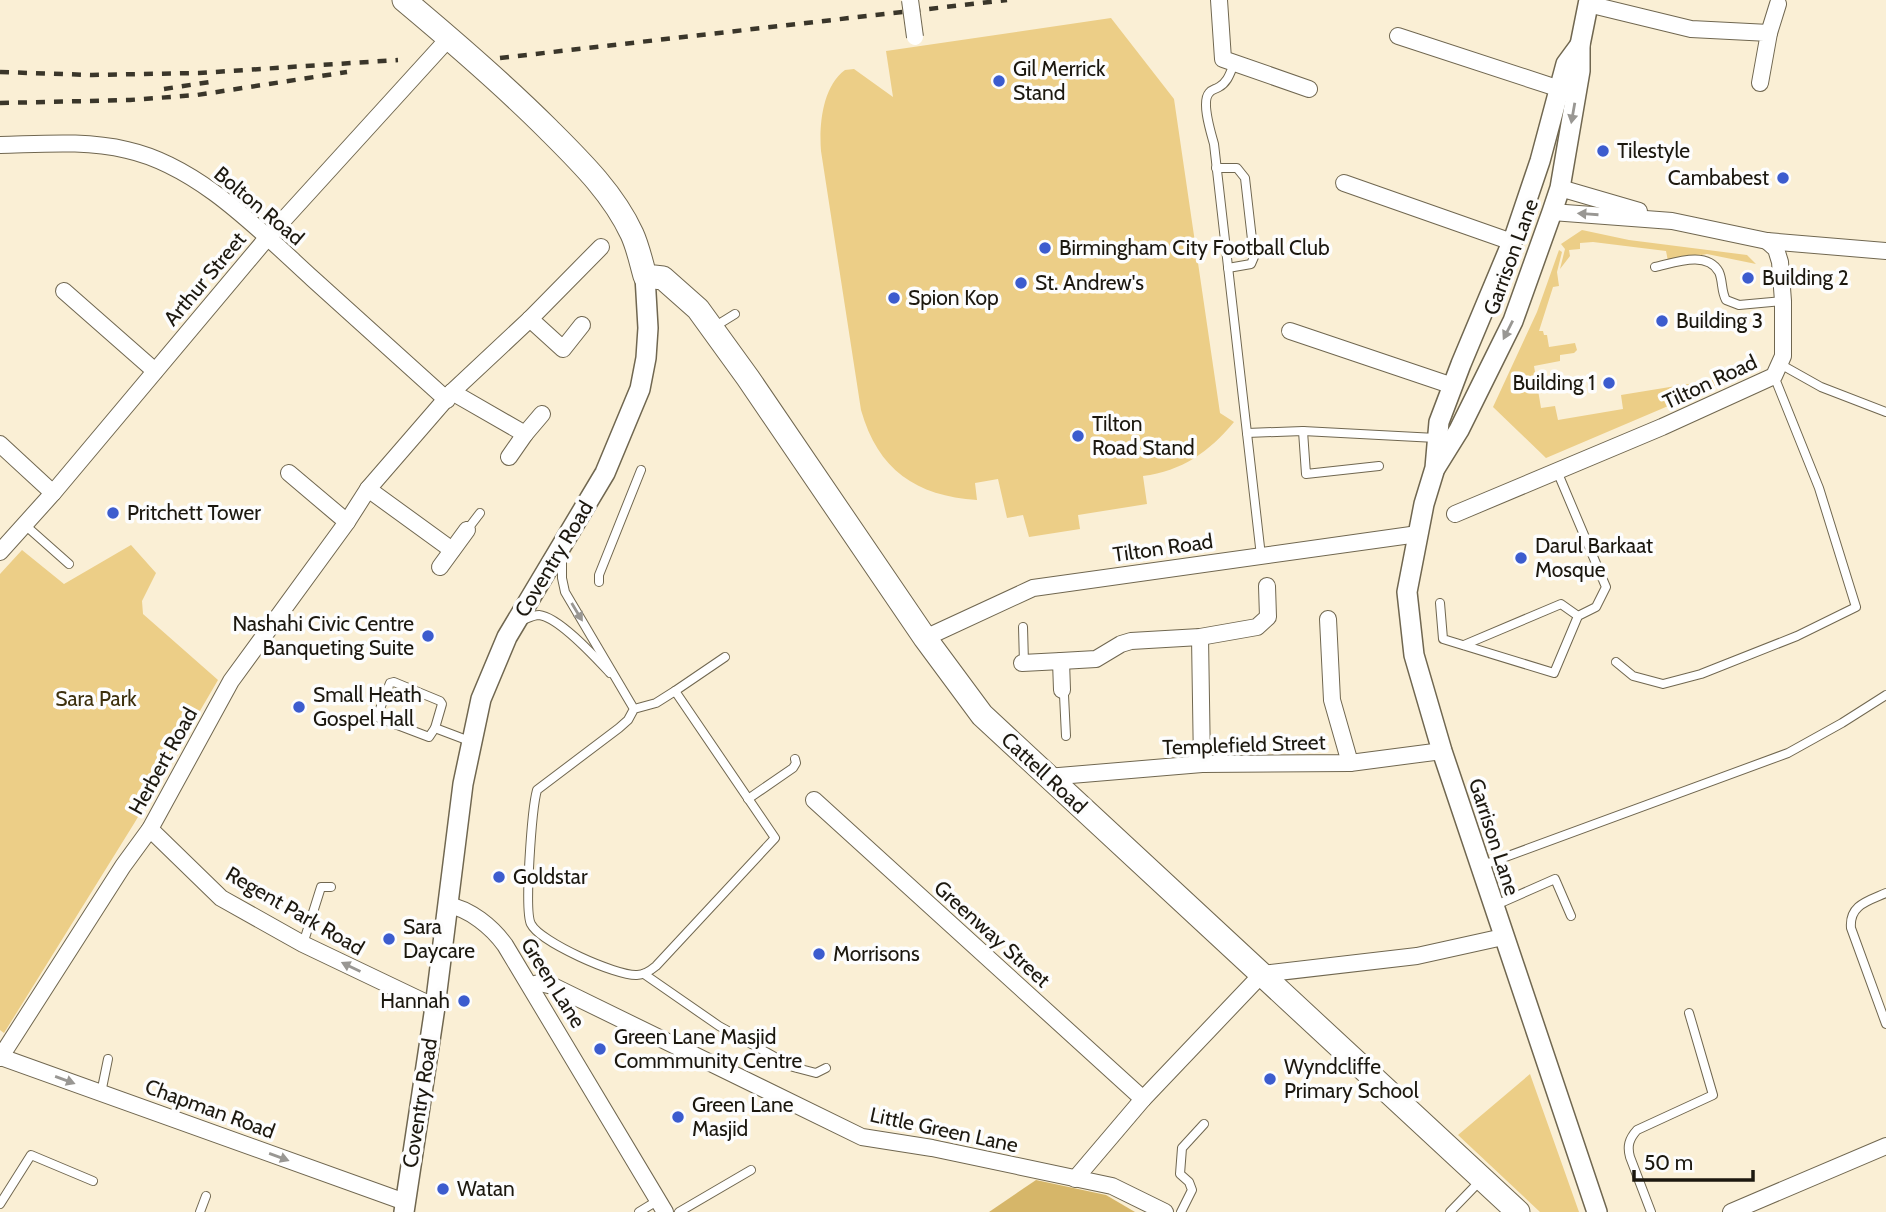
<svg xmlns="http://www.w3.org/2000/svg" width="1886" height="1212" font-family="Cabin,sans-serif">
<rect width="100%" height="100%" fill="#faefd5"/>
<g fill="#ecce87">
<path d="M1111 18 1174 99 1220 413 1234 422C1209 452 1182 471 1143 476L1147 504 1078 515 1080 529 1029 537 1023 515 1007 518 998 479 975 483 977 500C916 496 878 470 861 410L821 151C819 126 822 87 845 70L854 69 893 97 886 51Z"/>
<path d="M1582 230 1629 240 1747 255 1756 264 1707 254 1668 261 1666 251 1593 242 1580 243V249L1569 250 1570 256 1560 269 1565 249 1561 244Z"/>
<path d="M1559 250 1562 252 1557 272 1559 286 1553 287 1539 331H1543L1544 335H1547L1549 347 1575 343 1577 350 1574 353 1560 355V361L1534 366 1541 408 1555 406 1558 420 1623 409 1621 395 1725 378H1734L1546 458 1493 407 1537 312Z"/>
<path d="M131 545 156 573 142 601 143 614 218 680 135 822 4 1033 0 1030V574L22 550 64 584Z"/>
<path d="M1530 1074 1579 1212H1580H1540L1458 1135Z"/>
</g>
<path fill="#d6b669" d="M1036 1180 1106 1195 1135 1212H989Z"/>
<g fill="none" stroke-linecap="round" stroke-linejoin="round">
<defs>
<g id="service">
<path d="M1234 64C1230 73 1228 82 1219 87 1214 90 1212 89 1209 93 1201 102 1211 133 1214 144L1261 556"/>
<path d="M1216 168H1237L1245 178 1254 257 1251 264 1228 268"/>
<path d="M1655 267C1674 263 1707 250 1719 272 1723 281 1721 291 1726 300L1739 305 1783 301"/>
<path d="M714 327 735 314"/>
<path d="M1780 364 1821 387 1886 412"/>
<path d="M1303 431 1306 474 1379 466"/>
<path d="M1247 433 1303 431 1436 438"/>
<path d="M25 525 69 564"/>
<path d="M467 530 480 513"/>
<path d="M562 554V578L565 592 634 709 656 703 675 691 775 838 656 966C650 971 644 975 637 975 616 976 540 942 531 924 524 911 532 808 537 790L619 728 628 720 634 709"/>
<path d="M599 582V575L641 470"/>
<path d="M1440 603 1443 639 1554 673 1578 616 1596 607 1606 587 1557 471"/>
<path d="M523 620C528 618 534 615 539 615 559 617 596 658 610 673"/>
<path d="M1023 627 1024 663"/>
<path d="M1464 645 1561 604 1578 616"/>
<path d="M1616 662 1633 676 1663 684 1701 674 1797 636 1856 607 1819 488 1774 376"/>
<path d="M394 682 440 701 442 704 435 728 429 737 379 718 378 714 390 683Z"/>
<path d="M1062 690 1064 695 1066 736"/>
<path d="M675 691 725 657"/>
<path d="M435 728 472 742"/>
<path d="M748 799 793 768 796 763 795 759"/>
<path d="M1481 861 1489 863 1788 753 1842 723 1886 695"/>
<path d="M1886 893C1868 901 1849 905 1851 928L1886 1024"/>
<path d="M1496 905 1555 879 1571 916"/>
<path d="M303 944 321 887H331"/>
<path d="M644 974 719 1026 793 1067 816 1073 826 1068"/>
<path d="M101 1093 108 1059"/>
<path d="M0 1204 31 1155 93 1181"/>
<path d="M200 1212 206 1196"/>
<path d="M639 1212 657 1201"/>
<path d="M679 1212 751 1170"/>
<path d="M1181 1212 1192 1190 1189 1182 1180 1174 1182 1148 1204 1124"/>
<path d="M1450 1212 1480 1181"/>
<path d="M1651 1212 1630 1157C1627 1146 1629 1139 1637 1130L1713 1095 1689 1013"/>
</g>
<g id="minor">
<path d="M1219 0 1223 59 1309 89"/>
<path d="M1588 4 1691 29 1769 33 1760 83"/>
<path d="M1769 33 1778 4"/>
<path d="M1398 36 1560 89"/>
<path d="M0 145C43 144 85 140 127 150 199 166 260 231 313 279 357 319 402 359 447 400"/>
<path d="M1344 183 1512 242"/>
<path d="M1560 188 1639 211"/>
<path d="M1552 212 1672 221 1767 241 1886 251"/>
<path d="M64 291 155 371"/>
<path d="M530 319 563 349 582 325"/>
<path d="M1290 331 1453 386"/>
<path d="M452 392 525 434 542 414"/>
<path d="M0 444 53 493"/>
<path d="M509 457 525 434"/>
<path d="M289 473 347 522"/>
<path d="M368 489 452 550"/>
<path d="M1455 514 1662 427 1774 376 1783 356V301L1780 262 1776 249 1767 241"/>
<path d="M0 552 53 493 267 238 449 38"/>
<path d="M440 567 467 530"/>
<path d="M1328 619 1332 700 1350 763"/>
<path d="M1200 637 1202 764"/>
<path d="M925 638 1033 588 1418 534"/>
<path d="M1061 661 1096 659 1121 644 1131 641 1200 637 1257 627 1268 617 1267 586"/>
<path d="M1022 663 1061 661 1062 690"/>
<path d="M1047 777 1202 764 1350 763 1442 751"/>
<path d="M814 800 1143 1099"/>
<path d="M150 829 221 898 303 944 435 1007"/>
<path d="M448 905C470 909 492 927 505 945L665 1212"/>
<path d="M531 985 539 983 553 986 862 1137 932 1148 1112 1186 1165 1212"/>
<path d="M1 1057 405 1202"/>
<path d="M0 1058 123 866 150 829 231 681 347 522 368 489 452 392 530 319 601 247"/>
<path d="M1075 1179 1143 1099 1262 974 1417 956 1503 937"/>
<path d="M1731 1212 1886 1146"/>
</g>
<g id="tertiary">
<path d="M1580 45 1566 64 1540 161 1515 235 1461 364 1439 422 1435 468 1424 504 1407 592 1414 655 1442 751 1597 1212"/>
<path d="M1436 467 1459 430 1513 321 1552 212 1560 188 1580 71V45L1589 0"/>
<path d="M404 1212 435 1007 463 784 481 699 507 637 605 473 640 389 646 358 648 328 645 276"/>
</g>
<path id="secondary" d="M404 0C453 41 503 84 548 129 580 161 613 193 632 234 638 247 641 262 645 276L663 278 698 309 748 378 925 638 982 715 1518 1212"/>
</defs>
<use href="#service" stroke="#706750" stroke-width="10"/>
<use href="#minor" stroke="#706750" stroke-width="18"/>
<use href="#tertiary" stroke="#706750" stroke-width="22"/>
<use href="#secondary" stroke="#706750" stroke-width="25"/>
<use href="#service" stroke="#fff" stroke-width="8"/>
<use href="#minor" stroke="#fff" stroke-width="16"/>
<use href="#tertiary" stroke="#fff" stroke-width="19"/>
<use href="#secondary" stroke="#fff" stroke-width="23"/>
<g stroke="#3a362a" stroke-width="4.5" stroke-dasharray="9 9" stroke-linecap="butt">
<path d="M500 58 1007 0"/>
<path d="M0 72 92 75 199 73 398 60"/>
<path d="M164 89 216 81"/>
<path d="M0 103 130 100 197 95 347 72"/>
</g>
<defs>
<path id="minor-bridge" d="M910 0 915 37"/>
</defs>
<use href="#minor-bridge" stroke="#706750" stroke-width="18" stroke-linecap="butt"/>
<use href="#minor-bridge" stroke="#fff" stroke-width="16"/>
</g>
<defs><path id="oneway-solid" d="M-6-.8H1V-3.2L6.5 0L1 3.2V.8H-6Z" transform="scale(1.75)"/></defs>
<g fill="#999793">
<use href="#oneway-solid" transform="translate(1573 113) rotate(100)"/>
<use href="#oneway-solid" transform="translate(1588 214) rotate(-176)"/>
<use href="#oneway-solid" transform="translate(1508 330) rotate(117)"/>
<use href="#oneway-solid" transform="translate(577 612) rotate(59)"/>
<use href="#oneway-solid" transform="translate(351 967) rotate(-154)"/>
<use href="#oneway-solid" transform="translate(65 1080) rotate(20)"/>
<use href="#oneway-solid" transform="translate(279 1157) rotate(20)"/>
</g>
<g fill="#3c5cce" stroke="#fdfdfd" stroke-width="2.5">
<circle cx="999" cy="81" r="7"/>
<circle cx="1603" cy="151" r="7"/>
<circle cx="1783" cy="178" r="7"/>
<circle cx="1045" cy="248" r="7"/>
<circle cx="1748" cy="278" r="7"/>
<circle cx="1021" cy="283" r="7"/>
<circle cx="894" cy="298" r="7"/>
<circle cx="1662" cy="321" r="7"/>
<circle cx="1609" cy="383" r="7"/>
<circle cx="1078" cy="436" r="7"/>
<circle cx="113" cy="513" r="7"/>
<circle cx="1521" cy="558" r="7"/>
<circle cx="428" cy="636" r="7"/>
<circle cx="299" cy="707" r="7"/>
<circle cx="499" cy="877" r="7"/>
<circle cx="389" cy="939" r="7"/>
<circle cx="819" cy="954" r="7"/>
<circle cx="464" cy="1001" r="7"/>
<circle cx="600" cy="1049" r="7"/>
<circle cx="1270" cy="1079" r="7"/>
<circle cx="678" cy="1117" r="7"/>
<circle cx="443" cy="1189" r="7"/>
</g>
<g text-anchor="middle" stroke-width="7" stroke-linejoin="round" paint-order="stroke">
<g font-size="21" fill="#1c180f" stroke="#fdfdfd" text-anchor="start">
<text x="1013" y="76">Gil Merrick<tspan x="1013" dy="24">Stand</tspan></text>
<text x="1617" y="158">Tilestyle</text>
<text x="1769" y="185" text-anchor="end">Cambabest</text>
<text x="1059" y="255">Birmingham City Football Club</text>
<text x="1762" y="285">Building 2</text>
<text x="1035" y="290">St. Andrew's</text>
<text x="908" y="305">Spion Kop</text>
<text x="1676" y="328">Building 3</text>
<text x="1595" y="390" text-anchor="end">Building 1</text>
<text x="1092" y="431">Tilton<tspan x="1092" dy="24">Road Stand</tspan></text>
<text x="127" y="520">Pritchett Tower</text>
<text x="1535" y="553">Darul Barkaat<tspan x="1535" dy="24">Mosque</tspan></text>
<text x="414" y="631" text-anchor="end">Nashahi Civic Centre<tspan x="414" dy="24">Banqueting Suite</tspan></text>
<text x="313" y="702">Small Heath<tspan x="313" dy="24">Gospel Hall</tspan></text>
<text x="513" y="884">Goldstar</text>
<text x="403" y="934">Sara<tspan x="403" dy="24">Daycare</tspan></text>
<text x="833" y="961">Morrisons</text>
<text x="450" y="1008" text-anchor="end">Hannah</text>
<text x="614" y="1044">Green Lane Masjid<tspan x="614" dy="24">Commmunity Centre</tspan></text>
<text x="1284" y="1074">Wyndcliffe<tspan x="1284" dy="24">Primary School</tspan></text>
<text x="692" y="1112">Green Lane<tspan x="692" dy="24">Masjid</tspan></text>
<text x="457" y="1196">Watan</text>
</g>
<g font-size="21" fill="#1c180f" stroke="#fdfdfd">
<text transform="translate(259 206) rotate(40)" y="7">Bolton Road</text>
<text transform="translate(1511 257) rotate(-70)" y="7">Garrison Lane</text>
<text transform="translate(205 279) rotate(-50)" y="7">Arthur Street</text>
<text transform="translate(1710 382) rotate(-25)" y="7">Tilton Road</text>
<text transform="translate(1163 548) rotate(-8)" y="7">Tilton Road</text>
<text transform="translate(554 559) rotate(-59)" y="7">Coventry Road</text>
<text transform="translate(1244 745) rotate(-2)" y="7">Templefield Street</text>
<text transform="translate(163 761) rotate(-61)" y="7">Herbert Road</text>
<text transform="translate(1044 773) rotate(43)" y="7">Cattell Road</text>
<text transform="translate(1494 837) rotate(72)" y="7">Garrison Lane</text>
<text transform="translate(295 911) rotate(30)" y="7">Regent Park Road</text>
<text transform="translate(992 934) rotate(42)" y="7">Greenway Street</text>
<text transform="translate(553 983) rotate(58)" y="7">Green Lane</text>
<text transform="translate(420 1103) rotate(-81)" y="7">Coventry Road</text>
<text transform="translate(210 1109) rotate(20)" y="7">Chapman Road</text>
<text transform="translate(944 1130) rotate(12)" y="7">Little Green Lane</text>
</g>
<g font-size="21" fill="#3d300d" stroke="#fdfdfd">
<text x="96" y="706">Sara Park</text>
</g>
</g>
<path d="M1634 1170v10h119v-10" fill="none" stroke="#1c180f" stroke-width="3.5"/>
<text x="1644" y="1170" font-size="21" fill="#1c180f" stroke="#fdfdfd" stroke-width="5" paint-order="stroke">50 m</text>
</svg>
